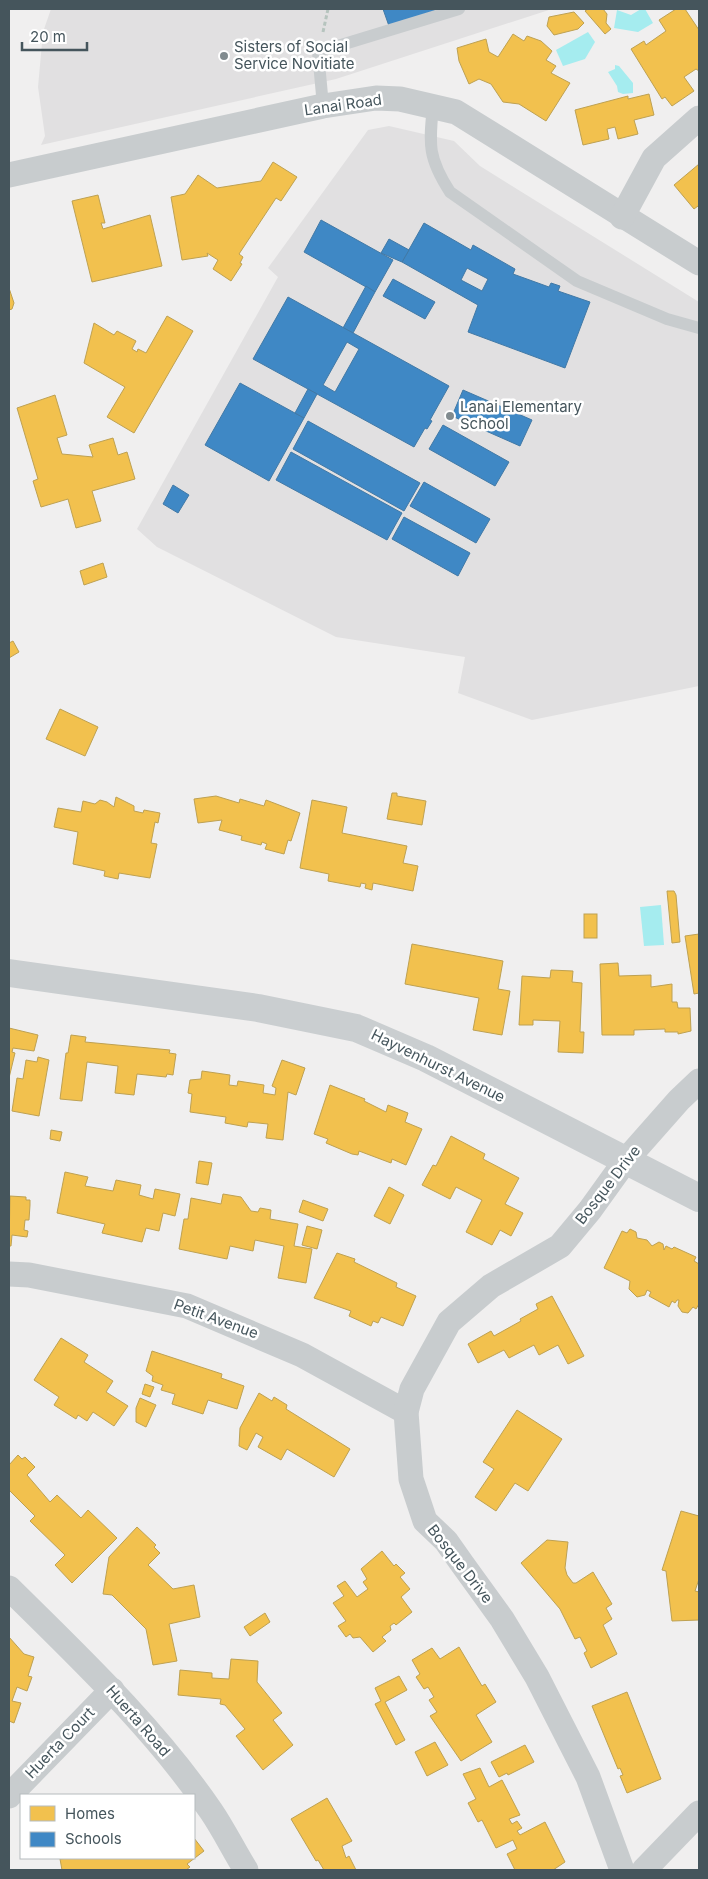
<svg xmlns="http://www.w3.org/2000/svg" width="708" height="1879" font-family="Inter,sans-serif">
<rect width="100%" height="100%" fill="#f0efef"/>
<g fill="#e1e0e1">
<path d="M51 9H552L336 79 41 145 45 136 38 87 43 32Z"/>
<path d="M389 126 454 141 480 166 699 302V686L532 720 458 693 465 657 336 637 157 547 137 529 278 277 268 268 368 130Z"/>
</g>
<g fill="#a5ecef">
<path d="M641 9H645L653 23 638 32 614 28 617 10 631 15Z"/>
<path d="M588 32 595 42 585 59 563 66 556 50Z"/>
<path d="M615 65 619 66 633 83V93L623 94 618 92 617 86 608 72 615 69Z"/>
<path d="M661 905 664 945 644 946 640 907Z"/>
</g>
<g fill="#f2c14e" stroke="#bea152">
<path d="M588 9H603L607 14 606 23 611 29 605 34 585 11Z"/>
<path d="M676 9H685L699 30V71L696 69 684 77 694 91 672 106 665 97 662 99 631 49 644 41 646 45 666 31 659 20Z"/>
<path d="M574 12 584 23 578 29 554 35 547 26 549 17Z"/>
<path d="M513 34 524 41 527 36 541 41 552 51 546 60 556 66 551 73 570 83 546 121 519 104 503 102 491 84 479 79 469 84 459 61 457 48 486 39 489 52 498 57Z"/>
<path d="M649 94 654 115 634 120 638 134 618 139 615 127 607 129 609 139 583 145 575 110 628 96V99Z"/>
<path d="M273 162 297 177 281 201 276 198 239 254 243 257 240 263 242 264 231 281 213 269 218 260 207 253 208 256 182 260 171 197 185 194 198 175 217 188 261 181Z"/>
<path d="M699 164V208L698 206 694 209 674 185Z"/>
<path d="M98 195 105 223H101L103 229 150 215 162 266 92 282 72 201Z"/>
<path d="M9 288 14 303 12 309 9 310Z"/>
<path d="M167 316 193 331 134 433 107 417 125 387 84 363 94 323 114 335 117 331 136 341 132 349 137 352 138 349 146 353Z"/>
<path d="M55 395 67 435 57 438 62 454 93 457 89 445 113 438 118 455 127 452 135 479 92 491 101 521 76 528 68 499 41 507 33 481 38 479 17 408Z"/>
<path d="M103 563 107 577 84 585 80 571Z"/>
<path d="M13 641 19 652 9 658V643Z"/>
<path d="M60 709 98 727 85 756 46 739Z"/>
<path d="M392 793H397V796L426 801 422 825 387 819Z"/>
<path d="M216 796 239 803 240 799 264 806 266 800 300 813 291 841 288 840 284 854 265 849 267 844 262 842 261 845 241 840 242 836 219 830 222 820 198 823 194 799Z"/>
<path d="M116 797 134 806V811L143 813 144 810 160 813 158 823 155 822 151 843 157 844 150 878 119 873 118 879 104 876 105 871 73 864 78 832 54 827 58 808 81 812 83 801 95 804 100 800 107 802 114 807Z"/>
<path d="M312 800 347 807 342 833 407 846 403 863 418 866 413 891 373 883 372 890 365 888 366 884 361 883 360 887 328 881 329 874 300 868Z"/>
<path d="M667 891H674L676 895 680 942 672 943Z"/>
<rect x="584" y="914" width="13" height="24"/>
<path d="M699 934V993L694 994 685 936Z"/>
<path d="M412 944 503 961 498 989 510 991 502 1035 473 1030 479 998 405 984Z"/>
<path d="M618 963 619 976 651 975V987L672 984V1002H677L678 1008H690L691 1031 678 1034V1032H665V1029L634 1030V1035H602L600 964Z"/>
<path d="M551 970 573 971 572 982 582 983 580 1032H584L583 1053 558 1052 560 1021 533 1020V1025H519L522 976 550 978Z"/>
<path d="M9 1028 38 1035 34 1051 13 1048 12 1052 15 1053 9 1078Z"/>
<path d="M71 1035 86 1037 85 1042 170 1050 169 1053 176 1054 173 1075 167 1074 166 1077 137 1074 134 1095 115 1093 118 1066 87 1062 82 1101 60 1099 66 1053H68Z"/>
<path d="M38 1057 49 1060 39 1116 12 1111 17 1078 23 1079 26 1060 37 1062Z"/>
<path d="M282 1060 305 1068 296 1095 288 1092 283 1140 266 1138 268 1124 248 1122 247 1127 225 1123 226 1117 190 1112 192 1094 188 1093 190 1080 201 1079 202 1071 230 1075 229 1085 237 1086 238 1081 264 1085 263 1093 275 1095 276 1088 272 1086Z"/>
<path d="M330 1085 365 1099 364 1101 386 1112 388 1105 408 1113 405 1122 422 1129 406 1165 392 1159 391 1163 359 1151 358 1155 352 1154 326 1143 328 1139 314 1134Z"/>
<path d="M51 1130 62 1132 60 1141 50 1139Z"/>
<path d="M451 1136 485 1154 483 1159 519 1178 505 1204 523 1213 511 1236 500 1230 492 1245 466 1232 482 1200 456 1187 450 1199 422 1185 433 1165 436 1166Z"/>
<path d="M199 1161 212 1163 208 1185 196 1183Z"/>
<path d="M65 1172 88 1177 85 1186 102 1189 113 1191 116 1180 141 1185 139 1195 153 1199 155 1189 180 1194 175 1216 163 1213 159 1231 146 1228 142 1242 102 1233 105 1224 57 1213Z"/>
<path d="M389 1187 404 1195 390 1224 374 1216Z"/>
<path d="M223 1194 241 1197 251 1211 258 1212 260 1208 271 1210 270 1219 298 1224 294 1246 312 1249 306 1283 278 1278 284 1246 255 1240 253 1251 230 1246 227 1259 179 1249 184 1219H188L191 1198 221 1204Z"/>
<path d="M10 1196 26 1197V1200H30V1205L29 1220H25L24 1230 28 1231 27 1237 12 1235 11 1246H9Z"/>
<path d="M303 1200 328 1209 323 1221 299 1212Z"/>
<path d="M307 1226 322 1230 317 1249 302 1245Z"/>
<path d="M630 1229 636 1232 637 1238 647 1240 652 1246 659 1242 663 1244 664 1250 666 1246 672 1249 674 1247 696 1257 694 1261 699 1264V1304L696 1309 693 1307 688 1313 682 1312 678 1306 679 1300H677L675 1303 672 1301 669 1307 649 1296 651 1292 647 1290 645 1295 637 1297 629 1289 630 1281 604 1268 622 1231 627 1233Z"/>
<path d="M337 1253 355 1259 354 1262 397 1283 396 1287 416 1296 403 1326 381 1317 378 1323 373 1321 371 1326 349 1316 351 1311 314 1298Z"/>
<path d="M552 1296 584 1356 568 1364 558 1345 539 1355 534 1345 509 1358 504 1350 478 1363 468 1344 491 1331 494 1336 521 1321 520 1319 538 1309 536 1304Z"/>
<path d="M61 1338 88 1355 84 1362 113 1381 106 1392 128 1406 114 1426 93 1412 87 1421 78 1415 76 1419 54 1405 59 1397 34 1380Z"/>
<path d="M152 1351 222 1374 221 1378 244 1386 237 1409 208 1400 203 1414 172 1404 175 1394 161 1390 163 1385 152 1381 153 1376 146 1371Z"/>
<path d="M145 1384 154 1387 150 1397 142 1394Z"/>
<path d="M259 1393 272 1401 274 1397 287 1405 286 1409 350 1449 334 1477 287 1449 281 1460 258 1447 263 1437 256 1433 247 1450 239 1446 240 1428Z"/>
<path d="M140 1398 156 1405 146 1427 136 1422V1408Z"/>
<path d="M517 1410 562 1439 528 1491 515 1483 496 1511 475 1497 494 1469 483 1462Z"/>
<path d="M18 1455 22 1459 25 1457 35 1467 27 1475 50 1502 57 1495 81 1518 88 1510 117 1538 72 1583 55 1565 65 1555 30 1521 35 1516 9 1490V1465Z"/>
<path d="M681 1511 699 1516V1579L695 1591 699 1592V1620L672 1621 666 1571 662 1570Z"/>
<path d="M137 1527 156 1545 154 1547 160 1553 148 1565 173 1589 194 1585 200 1617 169 1624 177 1661 153 1665 146 1629 112 1595 103 1594 109 1557Z"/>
<path d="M547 1540 568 1542 565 1568 567 1575 573 1583H576L593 1572 612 1604 606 1608 612 1619 603 1625 617 1654 591 1668 584 1653 587 1651 580 1637 575 1639 560 1609 521 1563Z"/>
<path d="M382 1551 394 1566 396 1564 405 1573 400 1577 410 1589 401 1597 412 1612 396 1625 394 1623 390 1626 391 1630 382 1637 386 1641 373 1652 360 1637 353 1638 350 1634 346 1637 338 1626 346 1621 333 1603 344 1596 337 1586 345 1581 357 1597 368 1589 363 1582 367 1579 361 1569Z"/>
<path d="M265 1613 270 1622 250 1636 244 1627Z"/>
<path d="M9 1637 24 1654 34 1657 28 1676 32 1677 27 1691 17 1687 12 1701 21 1703 14 1723 9 1721Z"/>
<path d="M459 1647 482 1686 485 1684 496 1702 476 1715 492 1742 461 1761 430 1716 437 1712 429 1700 434 1697 428 1687 424 1689 416 1677 420 1674 412 1660 432 1648 440 1659Z"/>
<path d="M231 1659 258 1661 257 1682 282 1713 273 1720 293 1745 263 1770 236 1736 245 1729 225 1705 220 1704 221 1699 178 1695 180 1670 212 1673V1678L229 1679Z"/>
<path d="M399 1676 407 1690 385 1702 405 1740 396 1745 375 1704 381 1701 375 1688Z"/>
<path d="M627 1692 661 1779 627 1793 620 1776 623 1775 620 1768 618 1769 592 1706Z"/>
<path d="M435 1742 448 1765 427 1776 415 1752Z"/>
<path d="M525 1745 534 1762 508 1775 507 1773 499 1777 491 1762Z"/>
<path d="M480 1768 489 1787 502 1780 520 1815 509 1819 512 1824 517 1821 522 1828 517 1831 520 1835 545 1822 565 1862 553 1870H515L507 1854 517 1849 513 1840 496 1848 482 1820 478 1822 468 1803 476 1799 463 1774Z"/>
<path d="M327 1798 352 1841 342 1846 346 1858 349 1856 356 1870H324L318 1860 316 1861 291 1819Z"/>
<path d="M194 1838 204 1851 187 1864 190 1867 186 1870H62L60 1859 68 1858H194Z"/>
</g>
<g fill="#3f88c5" stroke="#4179a6" fill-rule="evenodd">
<path d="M383 9H440L389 26Z"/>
<path d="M321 220 393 260 375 292 304 252Z"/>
<path d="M424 223 471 250 473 245 515 269 513 274 549 287 551 283 560 286 558 291 590 302 565 368 468 332 478 305 402 262ZM467 268 488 279 482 291 461 280Z"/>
<path d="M389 239 409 250 402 262 381 253Z"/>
<path d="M393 279 435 302 425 319 383 296Z"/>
<path d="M366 286 375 292 353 333 343 328Z"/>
<path d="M288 297 449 386 430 420 432 421 427 429 425 428 414 447 253 359ZM347 342 359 349 335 392 323 385Z"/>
<path d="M240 383 304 418 269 481 205 445Z"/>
<path d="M308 389 317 394 304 418 295 413Z"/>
<path d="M463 390 532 420 520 446 452 416Z"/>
<path d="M308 421 420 483 404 511 293 449Z"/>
<path d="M443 425 509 462 495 486 429 449Z"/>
<path d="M291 452 402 513 387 540 276 480Z"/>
<path d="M424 482 490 519 476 543 410 506Z"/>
<path d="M173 485 189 495 178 513 163 504Z"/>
<path d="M404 517 470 553 458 576 392 539Z"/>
</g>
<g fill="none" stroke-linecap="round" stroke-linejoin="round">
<path stroke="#b6c4be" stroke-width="3" stroke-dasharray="4 2.5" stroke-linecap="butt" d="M323 32 328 9"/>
<g stroke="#c8ccce" stroke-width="12">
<path d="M323 106 318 52 459 9"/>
<path d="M433 106C429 145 428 158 450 192L577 281 667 319 699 328"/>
</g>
<g stroke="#c8ccce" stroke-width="25">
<path d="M9 175 323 106 376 98 400 99 456 112 699 263"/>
<path d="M622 217 654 158 699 118"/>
<path d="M9 1274 29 1275 187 1306 302 1355 406 1412"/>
<path d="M9 1588C80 1658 154 1728 211 1811 224 1830 234 1851 246 1870"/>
<path d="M9 1796 112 1690"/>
<path d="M622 1870 588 1777 537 1677 502 1619 463 1565 446 1541 425 1521 411 1479 406 1412 412 1389 449 1322 491 1286 560 1246 590 1210 626 1160 679 1100 699 1081"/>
<path d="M644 1870 699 1813"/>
</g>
<path stroke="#caced0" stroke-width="28" d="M9 973 258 1008 356 1028 426 1058 699 1198"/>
</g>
<g fill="#818b8f" stroke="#fff" stroke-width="2">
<circle cx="224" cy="56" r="5"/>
<circle cx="450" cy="416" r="5"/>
</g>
<g text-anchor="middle" stroke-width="5" stroke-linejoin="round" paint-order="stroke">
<g font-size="15" fill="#45555c" stroke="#fff" text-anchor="start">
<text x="234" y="52">Sisters of Social<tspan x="234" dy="17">Service Novitiate</tspan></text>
<text x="460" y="412">Lanai Elementary<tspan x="460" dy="17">School</tspan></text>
</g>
<g font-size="15" fill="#45555c" stroke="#fff">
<text transform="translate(343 105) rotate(-8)" y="5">Lanai Road</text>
<text transform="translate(438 1066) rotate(26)" y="5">Hayvenhurst Avenue</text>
<text transform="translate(608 1185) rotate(-52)" y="5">Bosque Drive</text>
<text transform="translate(216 1319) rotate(20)" y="5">Petit Avenue</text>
<text transform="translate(460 1564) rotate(52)" y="5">Bosque Drive</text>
<text transform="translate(138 1721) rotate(49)" y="5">Huerta Road</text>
<text transform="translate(60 1743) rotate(-46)" y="5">Huerta Court</text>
</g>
</g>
<rect width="708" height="1879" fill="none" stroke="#45555c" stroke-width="20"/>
<rect x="20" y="1794" width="175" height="65" fill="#ffffff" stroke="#b5bbbe"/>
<rect x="30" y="1806" width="25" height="15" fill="#f2c14e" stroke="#b5bbbe"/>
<text x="65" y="1819" font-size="15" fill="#45555c">Homes</text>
<rect x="30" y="1832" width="25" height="15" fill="#3f88c5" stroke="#b5bbbe"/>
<text x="65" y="1844" font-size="15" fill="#45555c">Schools</text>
<path d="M22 42v8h65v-8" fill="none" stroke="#45555c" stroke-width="2.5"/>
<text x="30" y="42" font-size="15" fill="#45555c" stroke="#ffffff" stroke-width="4" paint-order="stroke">20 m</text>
</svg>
